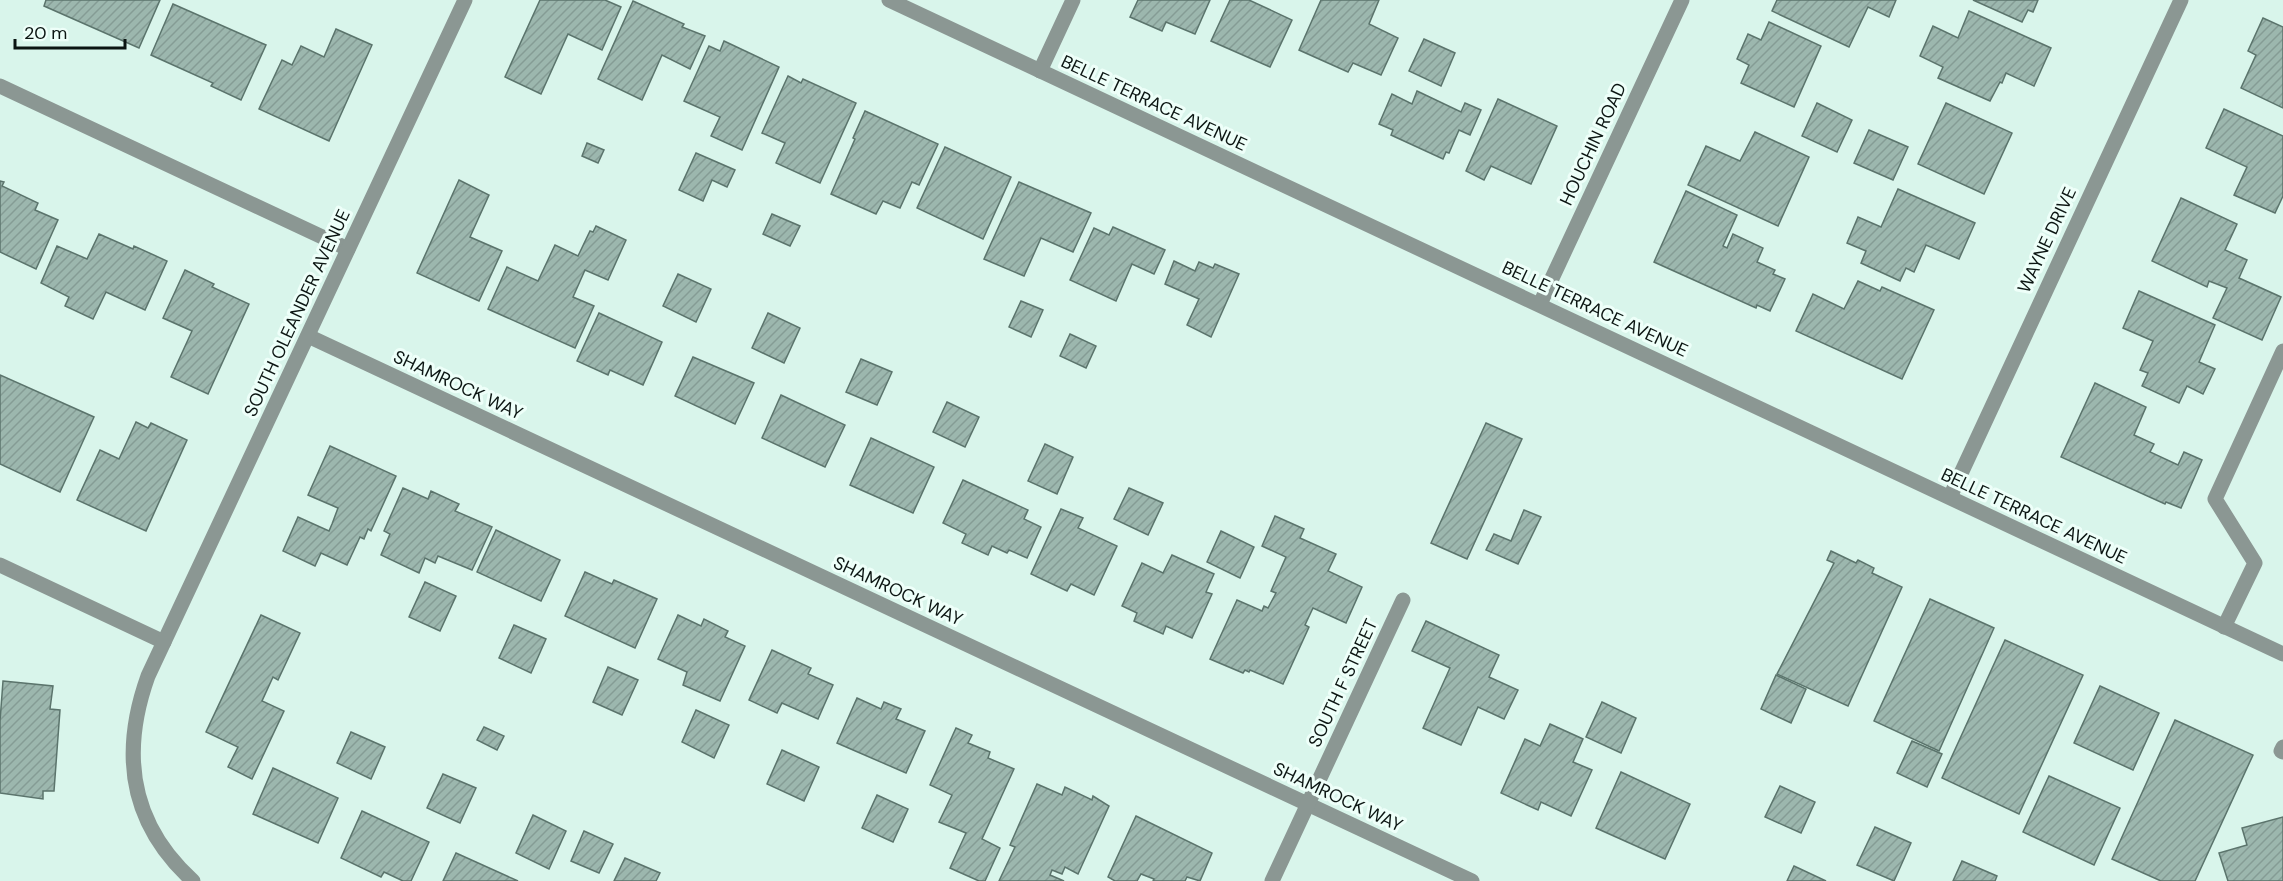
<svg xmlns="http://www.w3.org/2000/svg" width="2283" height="881" font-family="'DM Sans',sans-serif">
<defs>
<pattern id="building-hatch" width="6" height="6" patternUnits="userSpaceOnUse" patternTransform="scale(1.5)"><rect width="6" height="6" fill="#9cb7ae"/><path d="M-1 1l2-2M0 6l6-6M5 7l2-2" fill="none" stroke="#859c95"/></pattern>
</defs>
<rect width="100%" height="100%" fill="#d9f5eb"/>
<g fill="url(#building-hatch)" stroke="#5b746c" stroke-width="1.5">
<path d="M46 0H160L139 48 44 6Z"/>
<path d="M540 0H605L621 7 602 50 568 34 541 94 505 77Z"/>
<path d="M1138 0H1210L1195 34 1166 22 1162 31 1130 17Z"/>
<path d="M1230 0H1249L1292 20 1270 67 1211 41Z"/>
<path d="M1321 0H1379L1369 24 1398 38 1381 75 1353 63 1348 72 1299 50Z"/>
<path d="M1777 0H1896L1889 17 1868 7 1849 47 1772 11Z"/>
<path d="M1973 0H2038L2033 12 2028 10 2022 22Z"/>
<path d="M633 1 684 24 682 27 705 36 690 69 662 55 642 100 598 79Z"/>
<path d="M173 4 266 45 241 100 211 86 213 83 151 55Z"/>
<path d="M1969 11 2051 48 2034 86 2006 73 2002 83 2000 82 1990 101 1938 78 1943 67 1920 56 1933 26 1958 38Z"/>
<path d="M2263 18 2283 27V108L2241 88 2256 55 2248 51Z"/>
<path d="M1769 22 1821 46 1794 107 1741 83 1749 65 1737 59 1748 34 1761 40Z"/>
<path d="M336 29 372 45 329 141 259 109 282 60 292 65 301 46 324 57Z"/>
<path d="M1424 39 1455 53 1441 86 1409 71Z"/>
<path d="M724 41 779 67 742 150 711 136 720 117 684 101 709 46 720 51Z"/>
<path d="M788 76 801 83 803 79 856 103 820 183 776 163 785 143 762 133Z"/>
<path d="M1417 91 1461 112 1465 103 1481 110 1470 135 1459 130 1449 153 1446 152 1443 159 1391 135 1393 130 1379 124 1392 94 1412 104Z"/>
<path d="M1498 99 1557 126 1531 184 1491 166 1484 180 1466 171Z"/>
<path d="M1817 103 1852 120 1837 152 1802 136Z"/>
<path d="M1946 103 2012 133 1984 194 1918 164Z"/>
<path d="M2224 109 2283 136V196L2275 213 2234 195 2247 167 2206 148Z"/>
<path d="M865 111 938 144 919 185 912 182 900 208 883 201 876 214 831 194 855 139 853 138Z"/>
<path d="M1869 130 1908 147 1893 180 1854 163Z"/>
<path d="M1755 132 1809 157 1778 226 1688 185 1706 146 1740 161Z"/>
<path d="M587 143 604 150 598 163 582 156Z"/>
<path d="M945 147 1011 177 983 239 917 208Z"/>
<path d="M696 153 735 170 727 187 712 180 703 201 679 190Z"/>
<path d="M459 180 489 195 470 237 502 251 479 301 417 273Z"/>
<path d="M0 181 4 182 2 186 38 203 35 210 58 220 36 269 0 252Z"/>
<path d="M1019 182 1091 213 1073 252 1041 238 1024 276 984 259Z"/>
<path d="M1898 189 1975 223 1959 259 1926 245 1914 272 1906 268 1900 281 1861 263 1866 251 1847 243 1858 217 1881 227Z"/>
<path d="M1686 191 1737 215 1723 246 1727 248 1733 234 1763 248 1757 262 1775 270 1773 274 1785 279 1770 311 1757 305 1756 308 1654 262Z"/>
<path d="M2181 198 2237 224 2225 250 2247 260 2239 278 2281 297 2262 340 2213 318 2227 288 2209 281 2207 287 2152 261Z"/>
<path d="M772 214 800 226 790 246 763 234Z"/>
<path d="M596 226 626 240 608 280 585 270 573 297 594 306 575 348 488 309 507 267 538 281 555 245 578 256 590 231 593 232Z"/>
<path d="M1113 227 1165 250 1154 274 1132 264 1116 301 1070 280 1094 228 1109 235Z"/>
<path d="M99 234 133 249 134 246 167 261 145 310 106 292 93 319 65 306 69 297 41 283 57 246 87 259Z"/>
<path d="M1174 261 1195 271 1199 262 1213 268 1215 264 1239 274 1211 337 1187 325 1199 299 1165 284Z"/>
<path d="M185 270 214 284 212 287 249 304 208 394 171 377 192 331 163 318Z"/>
<path d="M678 274 711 289 696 322 663 306Z"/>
<path d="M1858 281 1880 291 1882 287 1934 310 1902 379 1796 331 1813 294 1844 309Z"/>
<path d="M2139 291 2215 325 2199 362 2215 369 2203 394 2187 386 2179 403 2142 386 2148 373 2140 370 2153 341 2123 328Z"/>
<path d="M1021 301 1043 310 1031 337 1009 327Z"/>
<path d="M599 313 662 342 643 385 610 370 608 375 577 361Z"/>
<path d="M768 313 800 328 784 363 752 348Z"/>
<path d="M1070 334 1096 346 1086 368 1060 356Z"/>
<path d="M693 357 754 383 735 424 675 396Z"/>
<path d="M861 359 892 372 877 405 846 392Z"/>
<path d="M0 375 94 417 60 492 0 464Z"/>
<path d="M2095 383 2146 407 2134 435 2154 444 2150 452 2178 465 2184 452 2202 460 2181 508 2166 502 2165 504 2061 457Z"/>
<path d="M781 395 845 425 825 467 762 438Z"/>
<path d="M947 402 979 417 965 447 933 432Z"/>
<path d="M136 422 148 428 151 423 187 440 146 531 77 500 100 450 119 459Z"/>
<path d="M1486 423 1522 439 1467 559 1431 543Z"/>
<path d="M871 438 934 467 913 513 850 485Z"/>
<path d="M1045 444 1073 457 1057 494 1028 481Z"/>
<path d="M330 446 396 476 371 531 368 529 364 539 360 537 347 565 321 553 315 566 283 551 298 517 329 531 332 524 338 508 308 495Z"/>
<path d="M963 480 1028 510 1024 519 1041 527 1027 558 1009 550 1007 553 992 546 988 555 962 543 966 534 943 523Z"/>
<path d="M403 488 428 499 431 491 459 504 455 511 492 527 472 570 438 556 435 563 425 558 419 573 381 555 390 534 384 531Z"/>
<path d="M1129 488 1163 503 1148 535 1114 519Z"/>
<path d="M1061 509 1083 518 1078 528 1117 546 1094 595 1071 584 1067 591 1031 574Z"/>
<path d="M1524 510 1541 517 1518 564 1486 550 1494 534 1511 541Z"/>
<path d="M1275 516 1304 529 1300 538 1336 554 1328 571 1362 587 1346 623 1313 608 1305 625 1309 627 1283 684 1250 670 1249 672 1245 670 1243 673 1210 659 1237 600 1262 611 1264 606 1268 608 1276 593 1271 591 1286 557 1262 546Z"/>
<path d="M496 530 560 560 541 601 477 572Z"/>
<path d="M1221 531 1254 547 1240 578 1207 562Z"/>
<path d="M1831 551 1856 563 1858 560 1874 568 1872 573 1902 587 1848 706 1777 674 1834 563 1827 560Z"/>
<path d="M1172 555 1214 574 1206 592 1212 594 1192 638 1166 626 1163 634 1134 621 1137 613 1122 606 1142 563 1163 573Z"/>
<path d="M585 572 612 584 614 580 657 599 635 648 565 616Z"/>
<path d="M425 582 456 596 440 631 409 617Z"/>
<path d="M1930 599 1994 628 1939 751 1874 721Z"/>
<path d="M261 615 300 633 278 680 273 677 262 701 284 711 252 779 228 767 238 747 206 732Z"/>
<path d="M678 615 701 626 704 619 728 631 725 637 745 646 720 701 683 685 687 672 658 659Z"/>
<path d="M1426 621 1499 655 1489 677 1518 690 1504 719 1478 707 1461 745 1423 728 1450 668 1412 651Z"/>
<path d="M514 625 546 639 531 673 499 658Z"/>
<path d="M2005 640 2083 675 2019 814 1942 778Z"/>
<path d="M772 650 811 668 808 674 833 685 818 719 782 703 777 713 749 700Z"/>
<path d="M608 667 638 680 622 715 593 702Z"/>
<path d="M1776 675 1806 689 1791 723 1761 709Z"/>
<path d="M3 681 53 686 50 709 60 710 54 791H43V799L0 793V721Z"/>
<path d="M2100 686 2159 713 2133 770 2074 743Z"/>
<path d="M857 698 881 709 884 702 901 709 896 719 925 731 906 773 837 743Z"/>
<path d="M1602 702 1636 718 1621 753 1586 737Z"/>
<path d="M696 710 729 725 714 758 682 742Z"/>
<path d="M2175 720 2253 755 2195 881H2161L2112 859Z"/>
<path d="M1550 724 1583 739 1573 762 1592 770 1571 816 1541 802 1538 810 1501 793 1525 739 1540 746Z"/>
<path d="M484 727 504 736 497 750 477 740Z"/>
<path d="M956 728 972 735 968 743 990 752 988 758 1014 769 982 839 1000 848 985 881H979L950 868 966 833 939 822 952 795 930 785Z"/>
<path d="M351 732 385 747 371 779 337 763Z"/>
<path d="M1912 741 1942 754 1927 787 1897 773Z"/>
<path d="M782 750 819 767 804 801 767 784Z"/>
<path d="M273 768 338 798 318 843 253 814Z"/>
<path d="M1621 772 1690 804 1665 859 1596 828Z"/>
<path d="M443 774 476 788 460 823 427 808Z"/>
<path d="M2049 776 2120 808 2094 865 2023 832Z"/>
<path d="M1037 784 1062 795 1065 787 1092 800 1093 796 1109 806 1078 874 1065 867 1062 874 1052 870 1050 875 1064 881H999L1015 847 1010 845Z"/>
<path d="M1780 786 1815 802 1801 833 1765 817Z"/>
<path d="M877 795 908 809 893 842 862 828Z"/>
<path d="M362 811 429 842 411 881H403L384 872 381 877 341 858Z"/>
<path d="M533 815 566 831 549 869 516 853Z"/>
<path d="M1136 816 1212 853 1200 881 1187 877 1185 881H1153L1154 879 1141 874 1137 881H1115L1108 877Z"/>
<path d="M2283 817V881H2228L2219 853 2247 845 2242 828Z"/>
<path d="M1875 827 1911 843 1894 881 1857 865Z"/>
<path d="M584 831 613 844 599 873 571 861Z"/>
<path d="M456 853 518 881H443Z"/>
<path d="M625 858 660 873 656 881H614Z"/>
<path d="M1962 861 1997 876 1995 881H1953Z"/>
<path d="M1794 866 1826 881H1787Z"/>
</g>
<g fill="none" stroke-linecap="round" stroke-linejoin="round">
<g stroke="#8b9793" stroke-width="15">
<path d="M2224 627 2255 563 2215 499 2283 351"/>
<path d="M2283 747 2281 751 2283 752"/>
</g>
<g stroke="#8b9793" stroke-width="15">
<path d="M1040 71 1073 0"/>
<path d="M0 86 348 249"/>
<path d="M1540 304 1682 0"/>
<path d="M308 336 1472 881"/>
<path d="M1950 497 2181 0"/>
<path d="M0 565 164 642"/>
<path d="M193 881C130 824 120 754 148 676L465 0"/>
<path d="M1272 881 1403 600"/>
</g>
<path stroke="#8b9793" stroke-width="15" d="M889 0 2283 654"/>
</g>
<g text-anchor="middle" stroke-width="6" stroke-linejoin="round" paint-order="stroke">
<g font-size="18" fill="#0b1512" stroke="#eefff9">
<text transform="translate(1154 103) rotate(25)" y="6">BELLE TERRACE AVENUE</text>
<text transform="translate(1593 144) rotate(-65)" y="6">HOUCHIN ROAD</text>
<text transform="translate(2047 240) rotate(-65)" y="6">WAYNE DRIVE</text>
<text transform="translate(1595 309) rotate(25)" y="6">BELLE TERRACE AVENUE</text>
<text transform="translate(297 313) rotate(-65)" y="6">SOUTH OLEANDER AVENUE</text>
<text transform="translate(458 385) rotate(25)" y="6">SHAMROCK WAY</text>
<text transform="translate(2034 516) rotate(25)" y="6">BELLE TERRACE AVENUE</text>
<text transform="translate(898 591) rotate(25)" y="6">SHAMROCK WAY</text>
<text transform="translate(1343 683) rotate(-65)" y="6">SOUTH F STREET</text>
<text transform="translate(1338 797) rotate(25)" y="6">SHAMROCK WAY</text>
</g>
</g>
<path d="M15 39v9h110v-9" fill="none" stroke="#0b1512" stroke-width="3"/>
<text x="24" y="39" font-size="18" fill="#0b1512" stroke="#eefff9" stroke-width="4.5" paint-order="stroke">20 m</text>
</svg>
